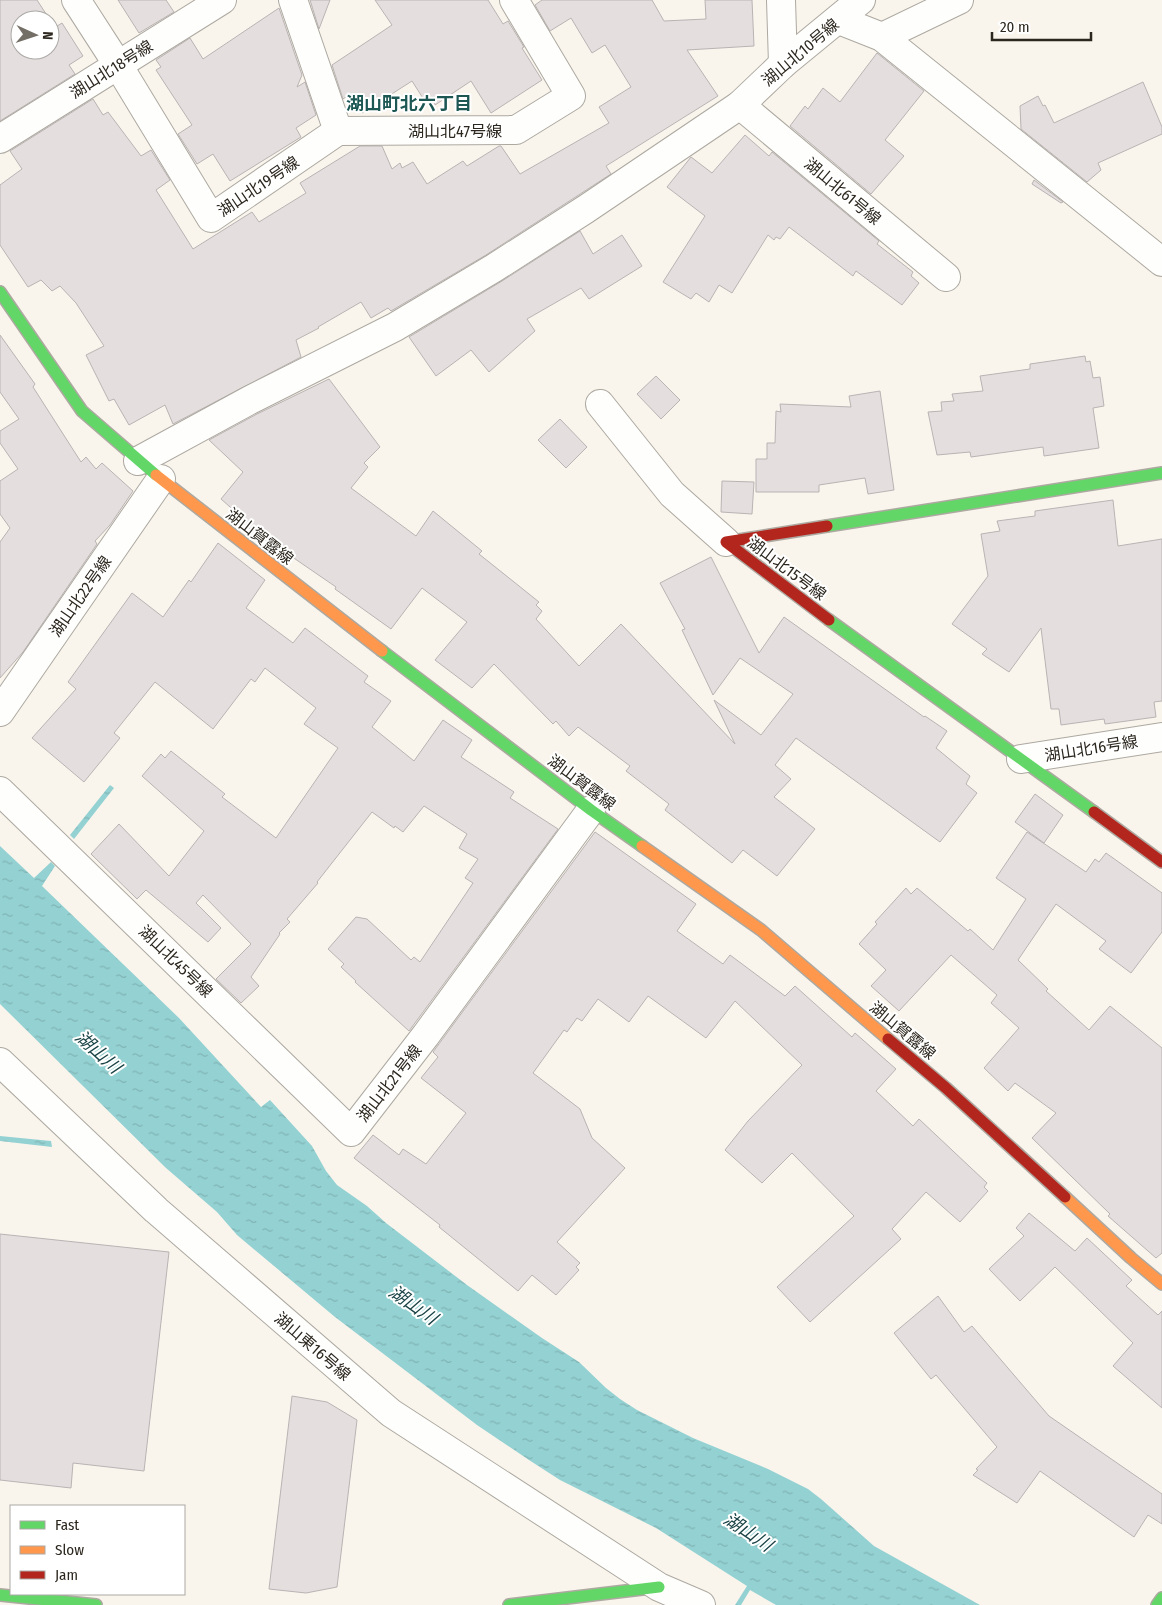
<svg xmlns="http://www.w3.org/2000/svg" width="1162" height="1605" font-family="'Fira Sans Condensed','Noto Sans JP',sans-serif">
<defs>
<pattern id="water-ripples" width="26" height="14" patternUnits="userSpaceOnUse" patternTransform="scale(1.25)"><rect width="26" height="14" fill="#94d1d2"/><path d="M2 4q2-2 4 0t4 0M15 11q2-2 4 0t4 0" fill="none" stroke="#80b3b4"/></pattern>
</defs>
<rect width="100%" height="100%" fill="#f9f5ed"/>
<g fill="url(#water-ripples)">
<path d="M110 785 114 788 74 839 70 835Z"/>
<path d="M0 846 34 878 51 862 55 866 42 886 179 1018 261 1107 270 1100 312 1146 326 1171 337 1185 367 1206 386 1223 467 1285 542 1338 579 1362 606 1388 620 1399 637 1410 693 1438 768 1469 808 1489 821 1499 874 1546 980 1605H776L750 1590 741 1605H735L747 1586 656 1528 560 1480 529 1460 477 1425 335 1317 237 1235 217 1212 166 1168 0 1004Z"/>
<path d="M0 1136 51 1141 52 1147 0 1141Z"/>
</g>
<g fill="#e4dede" stroke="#b9b3b3">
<path d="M0 0H37L50 20H20V50H50V20L54 28 62 23 83 56 69 65 75 74 0 121Z"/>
<path d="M118 0H166L174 12 139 33Z"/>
<path d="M310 0H330L319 29Z"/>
<path d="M375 0H488L503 24 508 21 524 47 522 48 542 80 491 113 471 81 435 105 432 100 426 103 412 81 362 113 347 96 343 99 332 65 392 25Z"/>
<path d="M542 0H652L664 21 706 19 705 0H752L754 46 687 50 718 96 606 166 611 174 486 255 391 311 388 308 371 318 361 302 318 327 319 328 296 340 301 357 173 424 165 405 129 425 114 399 109 401 86 355 104 346 76 303 60 286 52 291 41 280 28 287 0 245V185L22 169 10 151 93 99 103 115 108 112 141 156 151 150 170 180 156 190 193 249 252 212 259 222 306 193 300 183 360 146H382L392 169 400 163 402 168 413 162 427 184 463 161 467 166 499 146H501L520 174 609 123 599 107 631 87 605 45 592 53 571 18 550 31 535 5Z"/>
<path d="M279 8 302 75 297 87 305 82 316 115 296 128 301 137 230 181 213 154 197 164 178 134 192 125 156 70 161 67 156 60 190 38 203 59Z"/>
<path d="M877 53 924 91 885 140 904 156 871 194 790 126 805 106 808 109 823 88 840 102Z"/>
<path d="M1143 82 1162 127V134L1098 163 1101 170 1087 182 1021 129 1020 106 1038 96 1043 106 1045 105 1054 123Z"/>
<path d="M745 135 769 156 772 152 879 241 877 244 913 272 911 276 919 283 902 305 856 271 853 276 789 227 780 239 776 237 774 240 768 235 732 293 719 285 709 302 696 293 691 299 663 282 705 216 667 187 691 157 712 173Z"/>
<path d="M1034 180 1063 202 1061 203 1032 184Z"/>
<path d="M580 231 593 254 622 235 642 266 589 299 581 288 527 319 535 331 489 372 471 350 436 376 409 337 502 281Z"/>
<path d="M0 335 35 384 33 387 81 462 86 457 96 469 102 463 133 491 110 525 95 541 97 544 23 652 0 678V542L10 528 0 514V481L18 469 0 443V431L19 419 0 392Z"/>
<path d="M1085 356 1086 362 1090 361 1093 378 1100 377 1104 406 1093 408 1099 448 1044 456 1043 447 971 457 970 452 937 455 928 412 942 411 941 402 954 401 952 394 983 391 980 376 1030 369V364Z"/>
<path d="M656 376 680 400 661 419 637 394Z"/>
<path d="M329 379 380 447 364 463 368 467 351 488 416 536 433 511 482 551 479 554 539 602 536 605 542 611 536 619 579 666 621 624 735 744 714 700 761 735 793 694 740 658 713 695 682 630 685 629 660 583 711 557 759 653 784 617 924 717 925 716 947 731 936 748 970 776 966 784 977 793 940 842 796 738 775 765 791 779 774 797 815 829 777 876 743 850 732 863 665 810 669 804 626 771 630 766 578 727 569 736 556 721 553 724 494 664 472 688 435 660 467 622 422 588 391 629 335 589 336 587 285 552 283 554 236 518 238 514 221 499 243 472 209 440 257 414Z"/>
<path d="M880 391 894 490 868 494 865 478 819 485V492H756V459H767V443H775L776 411 781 412 780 404 851 407 849 396Z"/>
<path d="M560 419 587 447 566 468 538 440Z"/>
<path d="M722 481 754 482 752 514 721 512Z"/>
<path d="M1113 500 1118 546 1162 539V701L1154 702 1156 717 1105 724 1104 719 1061 725 1059 709H1051L1041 628 1009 672 982 654 987 649 952 624 988 576 981 534 1000 531 997 521 1035 516V511Z"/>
<path d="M218 543 265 580 246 608 293 643 305 628 368 676 364 682 391 701 372 727 414 761 443 720 472 740 461 757 514 792 510 798 558 829 409 1031 355 982 356 981 341 967 344 964 328 949 356 917 367 919 411 960 414 957 420 962 473 883 465 878 478 859 459 848 467 834 424 806 403 832 395 826 394 828 372 812 317 882 318 883 287 919 290 922 279 933 280 934 251 977 259 986 241 1003 216 979 251 944 203 895 196 903 221 928 208 942 146 890 137 899 91 854 119 824 169 876 204 831 142 776 161 754 165 758 171 751 225 794 222 797 276 838 338 748 304 724 316 708 265 668 255 682 251 679 213 729 155 682 114 733 120 738 84 782 32 738 76 689 68 682 132 593 163 617 189 580 191 582Z"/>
<path d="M1035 794 1063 815 1044 843 1015 822Z"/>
<path d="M595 832 696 904 677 931 723 964 730 955 785 996 795 986 852 1037 855 1033 896 1069 876 1091 913 1126 919 1119 987 1183 984 1187 988 1191 960 1222 926 1192 892 1229 901 1239 810 1322 777 1287 854 1216 792 1153 762 1183 725 1150 748 1121 802 1065 735 1001 706 1038 648 996 629 1022 598 999 582 1021 577 1018 567 1032 564 1030 533 1073 580 1109 592 1138 625 1168 557 1242 580 1263 576 1267 579 1270 556 1295 532 1275 518 1291 439 1227 440 1225 354 1158 373 1135 399 1155 403 1149 426 1164 466 1113 421 1078 438 1057 433 1052Z"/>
<path d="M1027 832 1086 872 1095 859 1099 862 1106 853 1162 893V932L1131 973 1099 949 1106 941 1056 904 1018 960 1048 989 1046 991 1089 1030 1110 1006 1162 1048V1253L1156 1258 1108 1216 1110 1214 1032 1138 1056 1113 1015 1083 1008 1091 984 1068 1019 1028 991 1003 997 995 951 955 899 1011 871 986 886 970 859 944 877 924 875 922 906 888 911 894 917 888 968 931 970 929 993 950 1026 899 996 878Z"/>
<path d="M1029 1213 1075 1251 1087 1238 1132 1280 1126 1286 1158 1315 1162 1311V1408L1113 1366 1133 1343 1055 1267 1020 1301 989 1269 1024 1236 1016 1228Z"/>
<path d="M0 1234 169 1252 144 1471 73 1463 71 1488 0 1480Z"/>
<path d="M938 1296 964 1332 972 1326 1049 1416 1162 1494V1524L1148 1515 1134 1537 1040 1471 1017 1503 973 1475 978 1470 976 1469 997 1447 936 1375 931 1379 894 1333Z"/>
<path d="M292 1396 327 1402 357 1420 337 1587 306 1593 269 1589Z"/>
</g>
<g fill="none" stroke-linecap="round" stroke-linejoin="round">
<defs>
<g id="street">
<path d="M76 0 118 65 211 218 338 131 293 0"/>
<path d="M781 0 783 64"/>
<path d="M839 20 882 37 1162 262"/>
<path d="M882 37 959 0"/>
<path d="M740 105 946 277"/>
<path d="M338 131 516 130 571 96 514 0"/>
<path d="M0 139 222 0"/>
<path d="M600 404 672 494 726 542"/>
<path d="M138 461 250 400 395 327 494 268 586 209 740 105 783 64 861 0"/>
<path d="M0 712 161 479"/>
<path d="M1021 759 1162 737"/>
<path d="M0 791 351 1132 426 1035 591 810"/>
<path d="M0 1062 156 1210 391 1413 659 1587 701 1605"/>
</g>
<g id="fast">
<path d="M0 292 82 411 156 475"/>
<path d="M827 526 1162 473"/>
<path d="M829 620 1094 812"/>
<path d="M382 651 591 810 642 846"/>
<path d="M0 1595 96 1605"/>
<path d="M509 1605 659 1587"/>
<path d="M1157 1605 1162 1598"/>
</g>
<g id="slow">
<path d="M156 475 382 651"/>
<path d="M642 846 761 930 888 1039"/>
<path d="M1065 1197 1131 1258 1162 1284"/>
</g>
<g id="jam">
<path d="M827 526 726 542 829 620"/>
<path d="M1094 812 1162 862"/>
<path d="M888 1039 946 1088 1065 1197"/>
</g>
</defs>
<use href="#street" stroke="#ada9a1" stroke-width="30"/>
<use href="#fast" stroke="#ada9a1" stroke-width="14"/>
<use href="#slow" stroke="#ada9a1" stroke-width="14"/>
<use href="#jam" stroke="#ada9a1" stroke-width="14"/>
<use href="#street" stroke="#fefefc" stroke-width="28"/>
<use href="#fast" stroke="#63d668" stroke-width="11"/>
<use href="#slow" stroke="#ff974d" stroke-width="11"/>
<use href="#jam" stroke="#b3261e" stroke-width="11"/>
</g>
<g text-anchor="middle" stroke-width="4" stroke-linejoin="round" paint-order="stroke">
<g font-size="16" fill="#2c271e" stroke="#fff">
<text transform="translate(800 52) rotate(-40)" y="6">湖山北10号線</text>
<text transform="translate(111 69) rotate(-32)" y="6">湖山北18号線</text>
<text x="455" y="137">湖山北47号線</text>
<text transform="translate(258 186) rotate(-34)" y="6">湖山北19号線</text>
<text transform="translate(843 191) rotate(40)" y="6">湖山北61号線</text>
<text transform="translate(260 536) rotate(38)" y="6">湖山賀露線</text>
<text transform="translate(787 568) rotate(37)" y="6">湖山北15号線</text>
<text transform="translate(80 596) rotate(-55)" y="6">湖山北22号線</text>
<text transform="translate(1091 748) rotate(-9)" y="6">湖山北16号線</text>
<text transform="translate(582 782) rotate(37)" y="6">湖山賀露線</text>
<text transform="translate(176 961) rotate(44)" y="6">湖山北45号線</text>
<text transform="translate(903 1030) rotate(40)" y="6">湖山賀露線</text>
<text transform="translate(389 1083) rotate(-52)" y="6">湖山北21号線</text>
<text transform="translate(313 1346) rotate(41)" y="6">湖山東16号線</text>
</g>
<g font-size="18" font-weight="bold" fill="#1c5754" stroke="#fff">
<text x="409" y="110">湖山町北六丁目</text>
</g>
<g font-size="18" font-style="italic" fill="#1b4447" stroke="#fff">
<text transform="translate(98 1052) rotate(42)" y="6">湖山川</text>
<text transform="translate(413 1305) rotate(35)" y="6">湖山川</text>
<text transform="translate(748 1532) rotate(34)" y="6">湖山川</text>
</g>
</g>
<rect x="10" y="1505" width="175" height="90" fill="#ffffff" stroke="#aba9a5"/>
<rect x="20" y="1521" width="25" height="8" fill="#63d668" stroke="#aba9a5"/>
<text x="55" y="1530" font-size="15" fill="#2c271e">Fast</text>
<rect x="20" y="1546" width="25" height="8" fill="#ff974d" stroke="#aba9a5"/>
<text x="55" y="1555" font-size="15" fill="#2c271e">Slow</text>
<rect x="20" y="1571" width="25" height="8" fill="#b3261e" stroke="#aba9a5"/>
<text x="55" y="1580" font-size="15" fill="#2c271e">Jam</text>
<g transform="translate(35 35) rotate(93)"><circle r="24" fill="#ffffff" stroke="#aba9a5"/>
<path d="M0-4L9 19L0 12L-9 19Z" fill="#746f66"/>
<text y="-8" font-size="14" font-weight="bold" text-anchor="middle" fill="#2c271e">N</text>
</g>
<path d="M992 32v8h99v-8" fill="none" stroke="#2c271e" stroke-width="2.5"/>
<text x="1000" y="32" font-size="15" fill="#2c271e" stroke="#ffffff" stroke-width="4" paint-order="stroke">20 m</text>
</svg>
